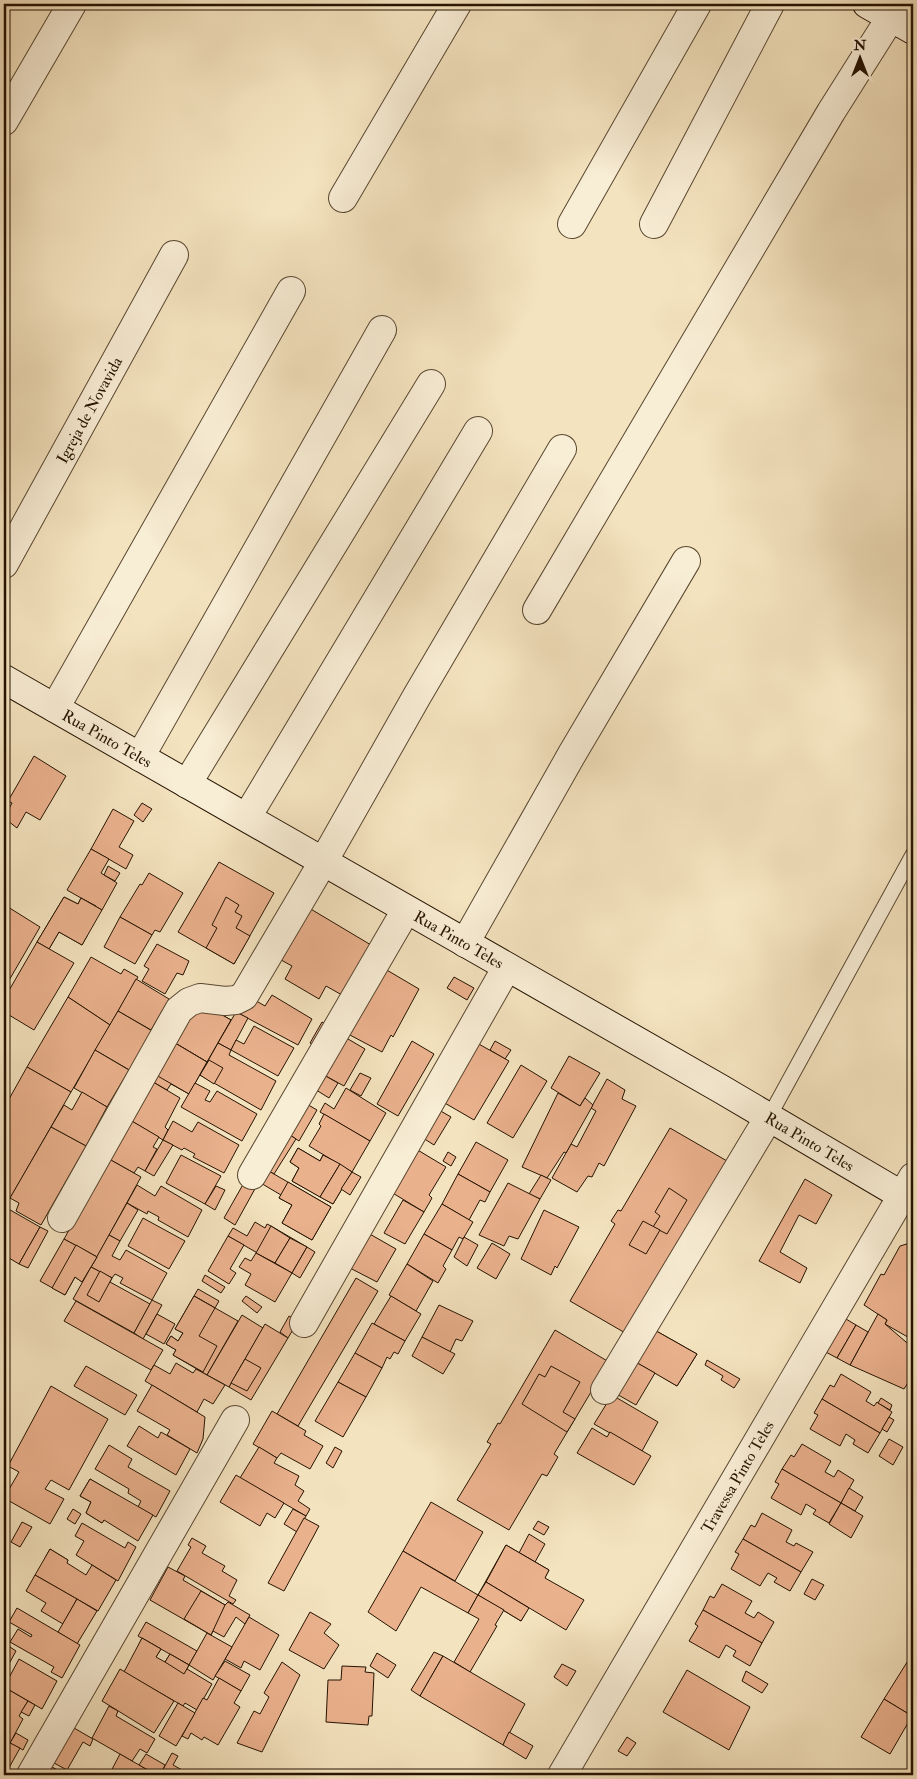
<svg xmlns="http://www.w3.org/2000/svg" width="917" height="1779" font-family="'IM FELL Double Pica',serif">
<rect width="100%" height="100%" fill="#f4e3bf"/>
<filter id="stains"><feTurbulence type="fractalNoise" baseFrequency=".004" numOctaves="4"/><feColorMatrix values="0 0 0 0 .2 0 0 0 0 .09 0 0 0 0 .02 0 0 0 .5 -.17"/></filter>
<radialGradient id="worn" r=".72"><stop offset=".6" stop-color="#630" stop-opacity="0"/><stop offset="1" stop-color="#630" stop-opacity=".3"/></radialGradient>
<g fill="#eab18d" stroke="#251301">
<path d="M34 756 66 776 40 820 26 812 17 828 4 818 12 803 8 801Z"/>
<path d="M142 803 152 809 143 822 134 815Z"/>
<path d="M113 809 134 821 119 847 133 855 126 869 91 849Z"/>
<path d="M91 849 109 859 101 873 117 883 102 910 67 890Z"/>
<path d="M219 862 274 893 234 964 178 932Z"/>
<path d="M108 866 120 873 115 881 104 875Z"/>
<path d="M149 873 183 893 160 932 155 930 152 935 120 917 140 884 142 885Z"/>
<path d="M64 897 78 904 81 898 96 906 82 932 87 936 82 945 59 932 49 949 37 942Z"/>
<path d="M64 897 78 904 81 898 102 910 82 945 59 932 49 949 37 942Z"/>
<path d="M226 897 239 905 235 912 242 916 236 928 250 936 234 964 206 948 217 928 212 925Z"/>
<path d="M304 905 371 945 342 995 326 986 319 999 285 979 292 966 274 956Z"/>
<path d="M8 907 40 927 4 989V915Z"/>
<path d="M120 917 152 935 135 964 104 947Z"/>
<path d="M37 942 74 963 34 1030 4 1012V999Z"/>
<path d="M157 944 189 961 183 975 177 973 165 994 142 981 149 969 144 966Z"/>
<path d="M91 957 121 974 124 969 138 977 110 1025 68 997Z"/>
<path d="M385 969 419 989 393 1037 391 1035 382 1052 348 1034Z"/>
<path d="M454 977 474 988 467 1000 447 988Z"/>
<path d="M136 979 169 999 151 1030 118 1011Z"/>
<path d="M246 995 265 1006 272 995 312 1019 298 1045 236 1012Z"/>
<path d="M68 997 110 1025 71 1092 27 1067Z"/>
<path d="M198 1001 231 1020 218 1043 185 1025Z"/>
<path d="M198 1001 231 1020 207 1062 175 1043Z"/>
<path d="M118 1011 154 1032 131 1071 95 1050Z"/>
<path d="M236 1012 248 1018 231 1050 218 1043Z"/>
<path d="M322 1022 332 1028 320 1049 310 1043Z"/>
<path d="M254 1026 294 1048 278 1076 231 1050 236 1040 244 1044Z"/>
<path d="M343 1036 365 1049 344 1086 322 1074Z"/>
<path d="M412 1041 434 1054 398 1116 377 1104Z"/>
<path d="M495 1041 511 1050 505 1059 490 1050Z"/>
<path d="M175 1043 207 1062 189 1094 171 1084 167 1090 153 1082Z"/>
<path d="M175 1043 207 1062 189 1094 156 1075Z"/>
<path d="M218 1043 231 1050 229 1055 276 1081 261 1110 200 1075Z"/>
<path d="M477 1043 509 1061 474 1120 443 1102Z"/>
<path d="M95 1050 129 1070 107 1107 74 1088Z"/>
<path d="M569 1056 600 1073 580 1106 551 1088Z"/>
<path d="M209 1060 223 1068 214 1084 200 1075Z"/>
<path d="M521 1065 547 1081 513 1138 487 1123Z"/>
<path d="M27 1067 71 1092 5 1207 4 1206V1108Z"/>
<path d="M360 1073 371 1078 361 1096 350 1090Z"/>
<path d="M322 1074 338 1083 329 1098 313 1088Z"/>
<path d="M607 1079 625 1090 622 1099 636 1106 604 1166 599 1163 592 1177 588 1176 577 1192 552 1178 571 1144 577 1147 596 1111 591 1108Z"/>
<path d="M153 1082 180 1098 165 1127 168 1130 163 1140 130 1120Z"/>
<path d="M195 1083 210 1091 205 1100 210 1102 217 1091 257 1114 242 1141 181 1107Z"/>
<path d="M346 1088 386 1113 370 1141 320 1112 325 1103 334 1109Z"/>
<path d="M82 1092 107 1107 86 1146 51 1127 64 1105 72 1110Z"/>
<path d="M558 1093 580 1106 585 1098 593 1105 566 1153 564 1152 547 1178 522 1167Z"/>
<path d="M305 1103 317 1110 299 1141 287 1133Z"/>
<path d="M439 1110 451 1117 434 1145 423 1138Z"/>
<path d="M324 1114 370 1141 352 1172 309 1146 321 1126 319 1124Z"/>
<path d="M130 1120 159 1137 153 1147 157 1149 145 1171 138 1167 134 1173 109 1159Z"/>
<path d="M173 1121 192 1132 198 1122 239 1145 224 1173 193 1157 195 1154 184 1148 182 1150 163 1140Z"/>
<path d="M51 1127 86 1146 41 1225 16 1211 19 1203 10 1198Z"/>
<path d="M670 1128 727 1161 627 1334 570 1301 615 1224 611 1221 618 1210 621 1211Z"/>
<path d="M287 1133 296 1139 274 1174 267 1170Z"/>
<path d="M163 1140 173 1145 154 1176 145 1171Z"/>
<path d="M476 1142 508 1160 490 1192 458 1174Z"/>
<path d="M298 1148 320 1161 323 1155 352 1172 333 1204 292 1181 299 1168 290 1162Z"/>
<path d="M298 1148 320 1161 323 1155 340 1164 320 1197 292 1181 299 1168 290 1162Z"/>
<path d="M416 1149 446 1167 429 1195 432 1198 424 1212 391 1192Z"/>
<path d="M448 1152 456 1157 451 1166 443 1161Z"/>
<path d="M181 1155 221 1176 205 1204 166 1183Z"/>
<path d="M109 1159 141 1177 97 1257 64 1239Z"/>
<path d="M340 1164 352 1172 333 1204 320 1197Z"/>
<path d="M267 1170 331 1207 312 1240 282 1223 292 1205 279 1198 281 1195 259 1182Z"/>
<path d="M352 1172 361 1177 350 1195 341 1189Z"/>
<path d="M458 1174 490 1192 485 1202 480 1200 469 1220 442 1204Z"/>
<path d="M541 1175 551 1180 540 1199 529 1194Z"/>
<path d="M805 1179 832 1195 816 1224 799 1215 780 1252 807 1268 800 1283 759 1261Z"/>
<path d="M245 1181 256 1187 235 1225 224 1218Z"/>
<path d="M288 1182 331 1207 312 1240 282 1223 292 1205 279 1198Z"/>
<path d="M508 1183 540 1199 518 1239 509 1236 504 1246 479 1235Z"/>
<path d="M137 1185 155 1196 161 1186 202 1210 188 1237 158 1220 159 1217 148 1211 147 1214 127 1203Z"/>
<path d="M216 1186 225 1190 215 1210 205 1204Z"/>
<path d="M669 1188 687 1200 667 1234 653 1227 660 1216 655 1212Z"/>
<path d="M403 1200 424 1212 405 1244 384 1233Z"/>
<path d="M127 1203 138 1210 120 1241 109 1235Z"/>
<path d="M442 1204 473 1222 463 1239 459 1237 452 1250 424 1234Z"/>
<path d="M5 1207 40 1227 19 1264 4 1255V1209Z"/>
<path d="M544 1210 579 1227 557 1268 555 1266 551 1275 521 1259Z"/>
<path d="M143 1218 185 1241 169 1269 128 1246Z"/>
<path d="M643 1221 660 1230 646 1254 629 1245Z"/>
<path d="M255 1222 265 1228 267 1224 271 1226 307 1247 292 1273 228 1236 233 1228 247 1236Z"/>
<path d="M271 1226 290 1238 275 1263 256 1253Z"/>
<path d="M40 1227 48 1231 28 1268 19 1264Z"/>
<path d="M368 1233 396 1249 377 1282 348 1267Z"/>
<path d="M424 1234 452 1250 443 1266 446 1269 438 1283 407 1264Z"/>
<path d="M109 1235 120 1241 112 1256 120 1260 126 1250 167 1273 152 1300 120 1283 123 1278 115 1274 112 1278 91 1267Z"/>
<path d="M228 1236 244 1245 230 1269 236 1273 229 1284 208 1271Z"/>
<path d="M464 1237 478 1245 467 1266 454 1257Z"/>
<path d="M290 1238 307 1247 292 1273 275 1263Z"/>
<path d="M64 1239 97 1257 82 1282 75 1277 65 1295 40 1281Z"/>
<path d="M492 1243 510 1254 496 1279 477 1268Z"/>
<path d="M910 1243 913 1245V1340L885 1324 887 1320 864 1305 881 1274 884 1275 900 1246Z"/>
<path d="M76 1245 97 1257 82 1282 75 1277 65 1295 52 1288Z"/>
<path d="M307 1247 315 1252 300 1278 292 1273Z"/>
<path d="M256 1253 292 1273 275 1302 245 1285 251 1274 239 1267 245 1258 251 1261Z"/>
<path d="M407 1264 433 1281 416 1311 389 1295Z"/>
<path d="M91 1267 112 1278 110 1282 150 1304 134 1333 73 1299Z"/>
<path d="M100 1271 112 1278 99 1302 87 1295Z"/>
<path d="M205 1275 225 1287 221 1293 202 1281Z"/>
<path d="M356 1278 378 1291 298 1426 277 1414Z"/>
<path d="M198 1289 219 1301 215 1308 194 1296Z"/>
<path d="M194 1296 238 1321 207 1375 173 1355 176 1350 166 1344 171 1336 178 1341 183 1333 175 1329Z"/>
<path d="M194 1296 215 1308 199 1336 217 1346 203 1372 173 1355 176 1350 166 1344 171 1336 178 1341 183 1333 175 1329Z"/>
<path d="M246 1296 262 1307 257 1313 242 1301Z"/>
<path d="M391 1296 421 1314 405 1341 374 1324Z"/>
<path d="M152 1300 162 1305 143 1339 134 1333Z"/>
<path d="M76 1301 163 1350 151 1370 64 1321Z"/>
<path d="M439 1305 473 1321 462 1341 456 1339 450 1352 422 1337Z"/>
<path d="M157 1314 175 1324 164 1344 146 1334Z"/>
<path d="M878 1314 887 1320 885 1324 913 1348V1375L904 1389 850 1365Z"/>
<path d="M242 1315 263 1328 229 1387 207 1375Z"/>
<path d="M289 1316 298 1321 288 1338 280 1332Z"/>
<path d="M841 1316 856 1325 837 1358 822 1350Z"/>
<path d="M372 1323 405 1341 398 1354 394 1352 390 1359 387 1357 382 1368 355 1353Z"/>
<path d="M265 1324 288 1338 251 1400 229 1387Z"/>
<path d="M856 1325 868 1332 850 1365 837 1358Z"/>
<path d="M651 1328 697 1354 677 1386 649 1369 659 1349 643 1340Z"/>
<path d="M651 1328 697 1354 677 1386 632 1360Z"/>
<path d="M555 1330 609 1362 554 1454 558 1457 547 1476 542 1474 509 1530 457 1500 491 1444 487 1442 498 1423 500 1424Z"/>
<path d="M422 1337 455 1354 443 1374 412 1356Z"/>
<path d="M355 1353 382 1368 366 1397 338 1382Z"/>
<path d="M245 1359 261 1368 247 1391 231 1383Z"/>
<path d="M632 1360 655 1373 636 1405 613 1392Z"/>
<path d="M707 1360 740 1379 734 1388 721 1380 723 1376 705 1365Z"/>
<path d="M176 1363 193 1373 196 1369 225 1385 213 1404 204 1399 197 1412 145 1381 154 1365 170 1374Z"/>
<path d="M86 1366 137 1395 125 1415 74 1386Z"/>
<path d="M551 1366 580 1382 563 1412 575 1419 567 1432 522 1404 539 1374 545 1377Z"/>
<path d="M841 1374 871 1392 866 1401 874 1406 877 1402 892 1412 880 1433 822 1399 830 1385 834 1387Z"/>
<path d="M338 1382 366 1397 343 1437 315 1421Z"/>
<path d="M152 1385 205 1417 203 1439 197 1453 167 1435 170 1430 137 1411Z"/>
<path d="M51 1386 108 1419 69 1490 51 1480 45 1489 64 1499 50 1524 4 1498 19 1472 8 1466Z"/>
<path d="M612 1395 658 1422 642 1451 594 1424Z"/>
<path d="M881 1398 892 1405 890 1410 878 1403Z"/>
<path d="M822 1399 880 1433 868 1453 853 1444 855 1440 846 1434 840 1446 810 1429 818 1415 814 1413Z"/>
<path d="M272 1411 306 1431 304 1435 323 1446 310 1469 281 1453 277 1458 253 1444Z"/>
<path d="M889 1417 894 1420 887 1432 882 1429Z"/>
<path d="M139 1426 158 1438 161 1432 190 1449 176 1475 127 1446Z"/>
<path d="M592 1428 607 1437 610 1432 651 1456 634 1485 577 1453Z"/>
<path d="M889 1439 903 1447 893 1465 879 1456Z"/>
<path d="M802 1444 831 1461 825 1472 834 1477 838 1470 854 1480 841 1503 782 1469 791 1455 794 1457Z"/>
<path d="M109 1445 132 1459 128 1467 170 1491 156 1517 138 1507 141 1501 128 1493 129 1489 95 1469Z"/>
<path d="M259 1447 277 1458 274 1463 299 1476 295 1485 304 1491 298 1501 310 1509 306 1516 240 1478Z"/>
<path d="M335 1447 342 1451 333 1468 326 1463Z"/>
<path d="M782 1469 841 1503 829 1523 813 1514 816 1510 806 1504 801 1515 771 1498 779 1484 775 1482Z"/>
<path d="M236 1475 284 1503 275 1518 267 1513 260 1526 220 1502Z"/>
<path d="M90 1479 119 1496 102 1523 86 1513 91 1502 80 1496Z"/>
<path d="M90 1479 153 1515 138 1541 104 1520 102 1523 86 1513 91 1502 80 1496Z"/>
<path d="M849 1488 863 1497 855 1511 841 1503Z"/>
<path d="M431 1502 483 1532 455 1581 403 1551Z"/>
<path d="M841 1503 863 1516 851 1538 829 1524Z"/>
<path d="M73 1509 81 1514 75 1524 67 1519Z"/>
<path d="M293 1509 306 1516 297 1532 284 1524Z"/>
<path d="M762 1513 792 1530 786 1542 794 1546 796 1543 813 1552 801 1572 743 1539 751 1525 755 1527Z"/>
<path d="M304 1518 319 1526 284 1591 268 1583Z"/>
<path d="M538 1521 549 1527 544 1535 533 1529Z"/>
<path d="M22 1522 32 1527 20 1547 11 1542Z"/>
<path d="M82 1523 125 1548 128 1542 136 1547 118 1581 76 1555 84 1541 75 1536Z"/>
<path d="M529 1534 545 1544 535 1562 519 1553Z"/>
<path d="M192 1538 206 1546 202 1553 225 1566 222 1571 237 1580 229 1596 236 1600 233 1604 177 1571 191 1547 188 1545Z"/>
<path d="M743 1539 801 1572 790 1591 774 1582 777 1578 768 1573 760 1586 731 1569 739 1554 735 1552Z"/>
<path d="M506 1545 549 1570 521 1621 478 1595Z"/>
<path d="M506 1545 549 1570 545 1578 584 1600 566 1630 486 1582Z"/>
<path d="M50 1549 68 1560 63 1568 45 1558Z"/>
<path d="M50 1549 68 1560 67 1563 86 1575 92 1565 116 1580 98 1611 35 1575Z"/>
<path d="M403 1551 478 1595 468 1613 421 1587 396 1631 368 1612Z"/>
<path d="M168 1567 185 1576 183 1580 225 1605 228 1602 250 1615 245 1624 236 1617 224 1637 213 1631 211 1635 150 1600Z"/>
<path d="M35 1575 77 1599 63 1624 41 1611 46 1603 26 1591Z"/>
<path d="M812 1579 824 1585 815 1600 804 1594Z"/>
<path d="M486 1582 529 1608 521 1621 478 1595Z"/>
<path d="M722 1584 752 1601 745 1613 754 1618 758 1612 774 1622 762 1643 703 1610 710 1596 714 1598Z"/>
<path d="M201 1591 225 1605 211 1635 184 1619Z"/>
<path d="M478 1595 504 1610 495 1625 497 1626 470 1672 454 1662 479 1619 468 1613Z"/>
<path d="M77 1599 97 1611 77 1644 58 1632Z"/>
<path d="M17 1608 80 1645 62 1678 51 1672 54 1667 10 1642 18 1629 31 1637 32 1635 9 1622Z"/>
<path d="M703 1610 762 1643 750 1666 733 1656 736 1651 726 1645 719 1658 689 1641 698 1626 695 1624Z"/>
<path d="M310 1612 331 1624 324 1633 339 1645 324 1669 289 1650Z"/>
<path d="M249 1617 279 1635 260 1670 244 1661 241 1668 225 1659Z"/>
<path d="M146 1622 197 1651 189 1665 138 1636Z"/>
<path d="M207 1633 232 1647 213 1680 189 1665Z"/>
<path d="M142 1638 161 1649 156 1657 138 1647Z"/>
<path d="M142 1638 161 1649 156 1657 165 1662 170 1654 189 1665 187 1669 212 1684 197 1710 185 1703 183 1706 124 1672Z"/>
<path d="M4 1643 16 1651 4 1673Z"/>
<path d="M434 1652 443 1656 420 1696 411 1690Z"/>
<path d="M377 1653 396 1665 388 1678 370 1666Z"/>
<path d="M170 1654 189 1665 184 1674 165 1662Z"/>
<path d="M443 1656 525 1704 503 1745 420 1696Z"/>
<path d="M19 1659 57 1681 42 1709 4 1687Z"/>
<path d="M909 1659 913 1662 912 1716 884 1699Z"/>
<path d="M225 1661 250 1675 241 1691 215 1676Z"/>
<path d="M282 1662 300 1675 262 1752 237 1743 254 1711 260 1714 269 1697 264 1693Z"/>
<path d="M562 1664 576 1671 567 1686 554 1677Z"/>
<path d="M342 1666 366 1667 365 1672 374 1673 372 1716H369L368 1725 326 1722 328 1680H341Z"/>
<path d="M120 1669 174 1701 154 1733 102 1701Z"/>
<path d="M687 1670 750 1707 729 1750 663 1712Z"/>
<path d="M746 1671 768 1684 762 1693 742 1681Z"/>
<path d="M219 1678 241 1691 234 1703 240 1707 218 1745 204 1737 202 1740 191 1733 188 1739 182 1736 203 1698 207 1700Z"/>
<path d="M4 1687 28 1701 19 1716 23 1719 10 1743 4 1740Z"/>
<path d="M884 1699 912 1716 890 1754 861 1737Z"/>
<path d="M28 1701 35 1705 29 1716 21 1712Z"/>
<path d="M178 1703 195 1713 176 1746 159 1736Z"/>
<path d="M109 1706 118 1711 116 1716 155 1739 147 1753 140 1749 132 1761 92 1738Z"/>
<path d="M74 1728 93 1739 90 1746 83 1742 67 1770 54 1763Z"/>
<path d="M509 1732 533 1746 526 1759 503 1745Z"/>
<path d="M16 1733 28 1740 23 1750 10 1743Z"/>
<path d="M627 1737 636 1743 627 1756 618 1751Z"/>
<path d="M4 1740 20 1748 5 1775H4Z"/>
<path d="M172 1753 178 1756 173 1765 186 1772 185 1775H160Z"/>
<path d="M120 1754 132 1761 157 1775H109Z"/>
<path d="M146 1754 165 1765 160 1775H157L139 1765Z"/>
<path d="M52 1767 67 1775H47Z"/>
</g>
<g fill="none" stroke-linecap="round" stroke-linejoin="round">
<defs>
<path id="lane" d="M769 1117 913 854"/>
<g id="street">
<path d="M903 24 913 5"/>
<path d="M4 121 72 4"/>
<path d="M343 198 457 4"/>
<path d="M572 224 697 4"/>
<path d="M654 224 770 4"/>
<path id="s1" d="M4 564 174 255"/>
<path d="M537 610 831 112 891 17"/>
<path d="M55 708 291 291"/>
<path d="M140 757 382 330"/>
<path d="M187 784 431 384"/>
<path d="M247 817 478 431"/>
<path d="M465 943 572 754 686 561"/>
<path d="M252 1175 406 910"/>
<path d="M62 1218 179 1010 189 1002 200 998 225 1001 236 1000 244 996 323 862 417 696 562 449"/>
<path d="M304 1323 507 967"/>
<path d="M605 1390 769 1117"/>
<path d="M31 1775 235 1420"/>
<path id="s2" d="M562 1775 913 1177"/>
</g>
<g id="secondary">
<path d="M867 4 913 30"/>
<path id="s3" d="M4 679 721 1089 913 1202"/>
</g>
</defs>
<use href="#lane" stroke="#594730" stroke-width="16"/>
<use href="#street" stroke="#594730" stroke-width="30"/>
<use href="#secondary" stroke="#251301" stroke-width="30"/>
<use href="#lane" stroke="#f8edd5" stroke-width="14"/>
<use href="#street" stroke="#f8edd5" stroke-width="28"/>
<use href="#secondary" stroke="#f8edd5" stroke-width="28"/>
</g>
<g text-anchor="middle" stroke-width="4" stroke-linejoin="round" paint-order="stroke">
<g font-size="16" fill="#251301" stroke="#f8edd5">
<text dy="6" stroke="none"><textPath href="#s1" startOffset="176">Igreja de Novavida</textPath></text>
<text dy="6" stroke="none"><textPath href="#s3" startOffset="119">Rua Pinto Teles</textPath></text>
<text dy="6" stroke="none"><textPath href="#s3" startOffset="524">Rua Pinto Teles</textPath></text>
<text dy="6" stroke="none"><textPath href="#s3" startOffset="929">Rua Pinto Teles</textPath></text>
<text dy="6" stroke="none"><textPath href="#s2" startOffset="346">Travessa Pinto Teles</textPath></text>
</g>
</g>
<rect width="917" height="1779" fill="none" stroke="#f4e3bf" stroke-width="20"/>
<rect x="5" y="5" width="907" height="1769" fill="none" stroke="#251301" stroke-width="2.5"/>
<rect x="10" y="10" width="897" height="1759" fill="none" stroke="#251301"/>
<g transform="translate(860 58)" stroke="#f8edd5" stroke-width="4" paint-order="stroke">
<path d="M0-4L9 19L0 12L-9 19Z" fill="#251301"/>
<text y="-8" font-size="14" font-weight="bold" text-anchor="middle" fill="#251301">N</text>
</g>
<rect width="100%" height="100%" filter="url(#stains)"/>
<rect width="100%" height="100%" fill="url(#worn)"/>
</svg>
